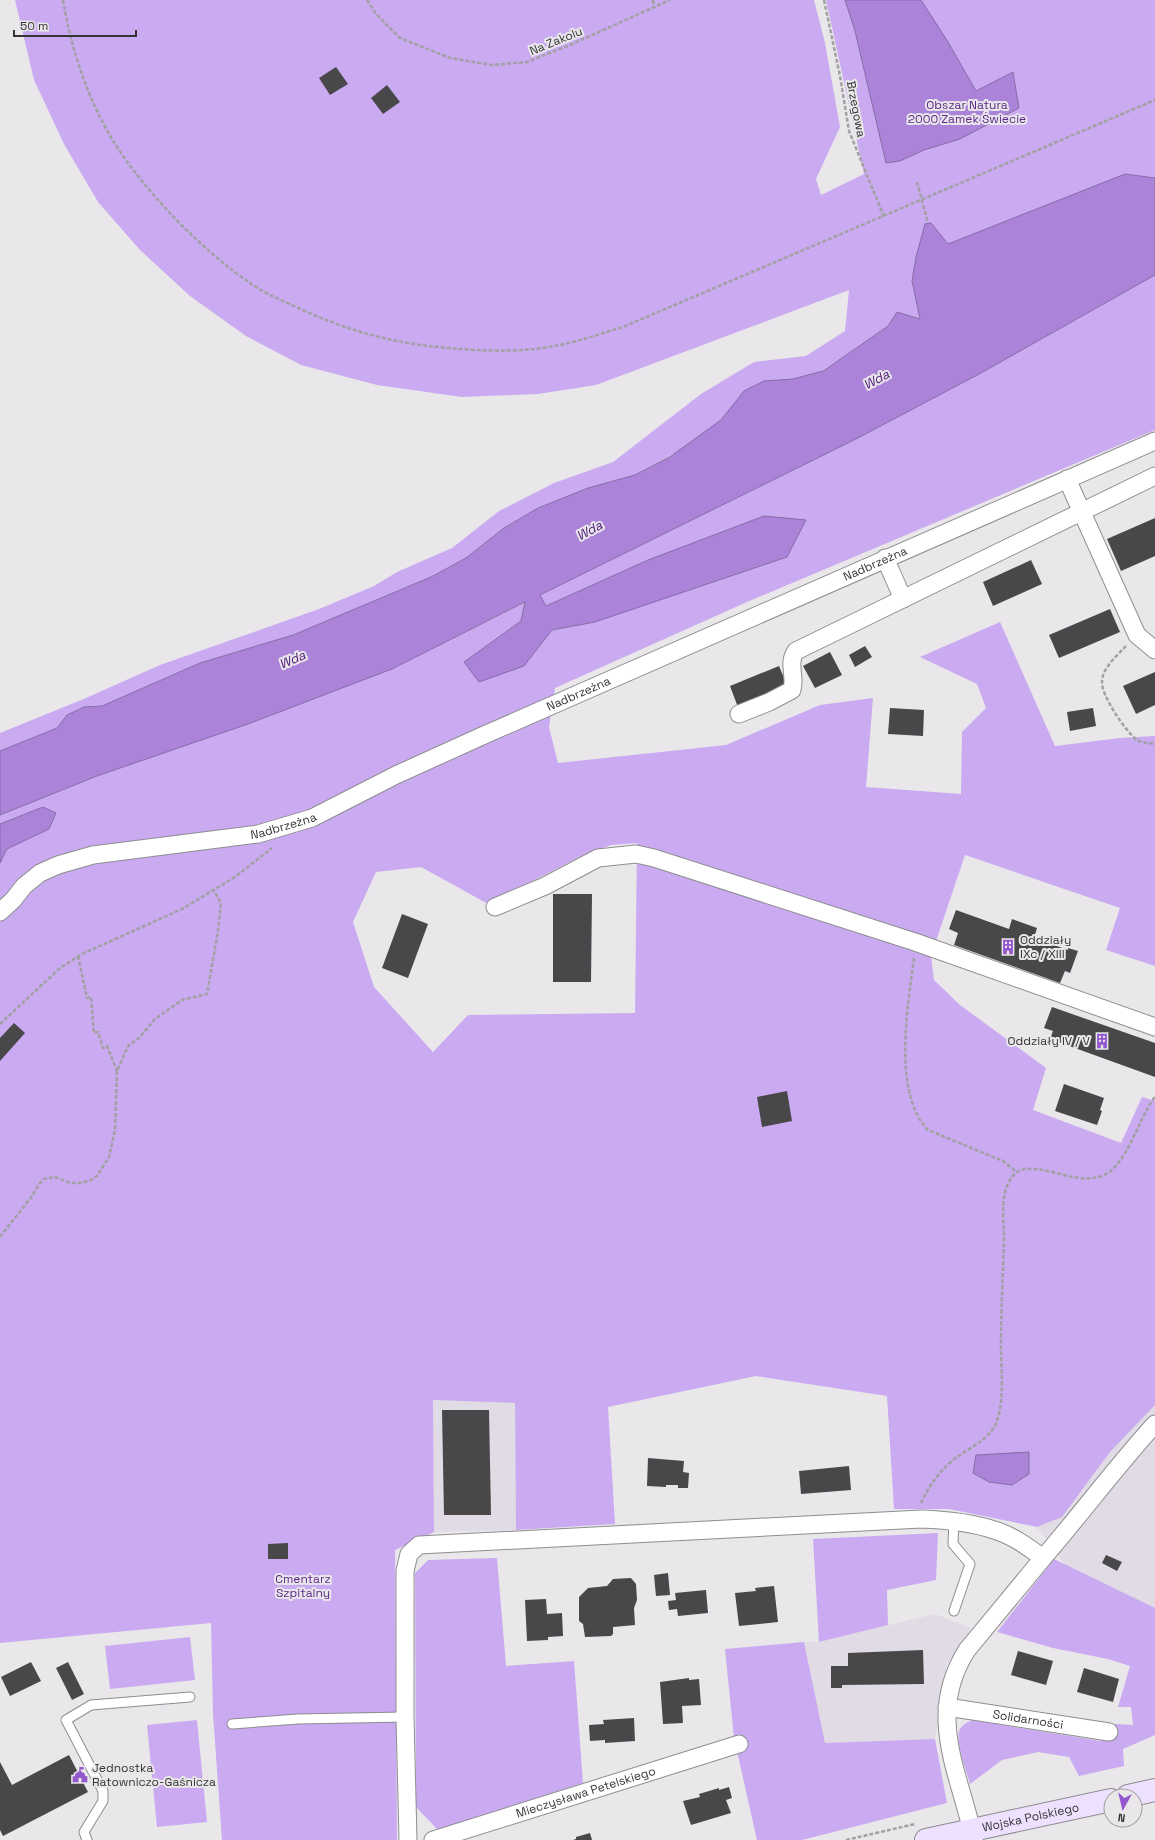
<svg xmlns="http://www.w3.org/2000/svg" width="1155" height="1840" font-family="'Space Grotesk',sans-serif">
<rect width="100%" height="100%" fill="#e9e7ea"/>
<g fill="#e0dbe4">
<path d="M433 1400 515 1403 516 1530 434 1532Z"/>
<path d="M1155 1405V1608L1066 1566 1037 1527 1062 1517 1110 1452Z"/>
<path d="M935 1614 971 1628 947 1665 935 1739 825 1743 804 1642H819Z"/>
</g>
<g fill="#caabf1" fill-rule="evenodd">
<path d="M15 0H814L825 43 840 127 816 179 821 195 864 174 826 0H1155V199L912 281 920 319 897 312 888 326 822 371 635 475 588 488 538 508 504 528 466 558 431 577 293 635 200 663 102 706 84 707 67 715 57 728 0 751V733L86 698 160 665 319 609 374 586 397 572 452 548 499 511 554 483 613 462 701 394 754 362 806 356 845 331 849 290 596 385 538 394 462 397 377 385 301 365 246 336 190 296 140 250 98 202 64 144 34 80Z"/>
<path d="M1155 275V430L747 602 555 688 549 727 558 763 726 745 820 705 873 698 866 787 961 794 962 732 986 708 977 684 920 657 1000 622 1055 746 1120 738 1155 736V966L1106 950 1120 908 965 855 931 956 934 980 960 1005 1046 1068 1033 1110 1121 1143 1142 1097 1155 1101V1405L1110 1452 1062 1517 1037 1527 949 1509H894L887 1396 756 1376 608 1407 615 1524 516 1530 515 1403 433 1400 434 1532 395 1550 397 1840H222L213 1714 211 1623 0 1643V863L7 849 49 829 43 807 0 824V815L97 776 248 724 392 669 526 602 521 621 464 662 524 666 552 630 595 622 764 516 648 560 546 606 540 595 856 439 981 373ZM637 843 635 1013 468 1015 433 1052 374 987 353 922 376 872 421 867 488 904 581 856 611 845Z"/>
<path d="M938 1533 936 1580 887 1590 888 1625 819 1642 813 1539Z"/>
<path d="M497 1558 506 1666 574 1661 583 1783 438 1830 416 1807 415 1573 428 1560Z"/>
<path d="M1054 1559 1155 1608V1735L1123 1749 1124 1766 1079 1776 1069 1757 1038 1752 1002 1760 970 1784C967 1772 954 1740 960 1729 963 1724 967 1723 972 1720L1101 1741 1114 1724 1133 1725 1131 1707H1118L1130 1666 1108 1659 1053 1648 997 1632Z"/>
<path d="M190 1637 195 1680 110 1689 105 1646Z"/>
<path d="M804 1642 825 1743 935 1739 947 1803 802 1840H757L734 1738 725 1649Z"/>
<path d="M197 1720 207 1822 157 1827 147 1725Z"/>
</g>
<g fill="#ab83d8" stroke="#886ca7">
<path d="M845 0H921L948 42 976 91 1013 72 1019 108 960 139 924 150 900 161 886 163 855 31Z"/>
<path d="M1125 174 1155 178V275L981 373 856 439 540 595 546 606 648 560 764 516 806 520 787 557 595 622 552 630 524 666 479 682 464 662 521 621 525 602 392 669 248 724 97 776 0 815V751L57 728 67 715 84 707 102 706 200 663 293 635 431 577 466 558 504 528 538 508 588 488 635 475 671 456 721 420 744 391 764 381 793 379 823 371 888 326 897 312 920 319 912 281 916 257 925 224 931 223 948 244Z"/>
<path d="M43 807 56 813 49 829 7 849 0 863V824Z"/>
<path d="M1029 1452V1474L1012 1485 989 1482 973 1473 976 1455Z"/>
</g>
<g fill="#48474a">
<path d="M336 67 348 84 330 95 319 78Z"/>
<path d="M387 85 400 102 383 114 371 98Z"/>
<path d="M1155 518V556L1121 571 1107 539Z"/>
<path d="M1031 560 1042 584 993 606 983 582Z"/>
<path d="M1110 609 1120 632 1059 658 1049 635Z"/>
<path d="M865 646 872 657 855 667 849 655Z"/>
<path d="M830 652 842 675 815 688 803 666Z"/>
<path d="M779 666 789 690 739 710 730 686Z"/>
<path d="M1155 672V705L1136 714 1123 686Z"/>
<path d="M890 708 924 710 923 736 888 734Z"/>
<path d="M1093 708 1096 726 1070 731 1067 712Z"/>
<path d="M553 894H592L591 982H553Z"/>
<path d="M956 910 1009 929 1012 919 1037 928 1034 938 1068 950V948L1078 951 1070 973 1065 971 1060 983 954 945 958 933 949 929Z"/>
<path d="M402 914 428 924 408 978 382 968Z"/>
<path d="M1052 1007 1155 1043V1077L1050 1039 1053 1031 1044 1028Z"/>
<path d="M14 1023 25 1033 0 1061V1038Z"/>
<path d="M1064 1084 1104 1098 1100 1110 1102 1111 1097 1125 1055 1111Z"/>
<path d="M787 1091 792 1121 762 1127 757 1097Z"/>
<path d="M442 1410H489L491 1515H444Z"/>
<path d="M648 1458 684 1461 683 1472 689 1473 688 1488H678V1485H666V1487L647 1486Z"/>
<path d="M849 1466 851 1490 801 1494 799 1471Z"/>
<path d="M288 1543V1559H268V1544Z"/>
<path d="M1106 1555 1122 1562 1117 1571 1102 1563Z"/>
<path d="M668 1573 670 1595 656 1596 654 1575Z"/>
<path d="M631 1578 636 1584 637 1600 634 1608 635 1625 613 1627V1634L611 1636 585 1637 583 1624 579 1621V1597L588 1588 607 1586 613 1579Z"/>
<path d="M774 1586 778 1622 739 1626 735 1593 756 1591 755 1588Z"/>
<path d="M706 1590 708 1613 678 1616 677 1609 669 1610 668 1601 676 1600 675 1593Z"/>
<path d="M546 1599 547 1614 562 1613 563 1636 548 1637V1640L527 1641 525 1600Z"/>
<path d="M923 1650 924 1684 842 1685V1688H831V1666H848V1653Z"/>
<path d="M1018 1651 1053 1661 1046 1685 1011 1675Z"/>
<path d="M31 1662 41 1681 10 1696 1 1677Z"/>
<path d="M68 1662 84 1694 72 1700 56 1668Z"/>
<path d="M1084 1668 1119 1679 1113 1702 1077 1692Z"/>
<path d="M689 1678V1680L699 1679 701 1705 682 1706 683 1723 663 1724 660 1682Z"/>
<path d="M634 1718 635 1741 605 1743V1740L590 1741 589 1725 604 1724 603 1720Z"/>
<path d="M69 1755 88 1792 3 1836 0 1830V1762L12 1785Z"/>
<path d="M729 1787 732 1798 726 1800 731 1813 691 1825 683 1801 700 1797 699 1794 719 1788V1790Z"/>
<path d="M590 1833 592 1840H573L576 1839V1837Z"/>
</g>
<g fill="none" stroke-linecap="round" stroke-linejoin="round">
<defs>
<g id="lane">
<path d="M954 1521 953 1544 970 1564 954 1611"/>
<path d="M232 1724 298 1719 405 1717"/>
<path d="M87 1840 84 1832 103 1801V1791L66 1720 91 1705 190 1697"/>
</g>
<g id="street">
<path d="M1067 479 1137 635 1155 650"/>
<path d="M885 558 903 599"/>
<path d="M739 714 769 702 792 690C796 676 787 663 796 651L1155 476"/>
<path d="M495 907 545 886 598 858 636 854 654 858 915 942 1155 1027"/>
<path id="s1" d="M0 912 13 900 24 886 40 873 58 865 93 855 258 834 312 818 396 775 482 736 1155 441"/>
<path id="s2" d="M947 1707 1109 1732"/>
<path d="M408 1840 405 1717V1571L409 1554 419 1545 921 1519C945 1520 971 1522 994 1530 1012 1535 1028 1547 1043 1558 1081 1514 1116 1467 1155 1424"/>
<path id="s3" d="M433 1840 739 1744"/>
<path d="M974 1840C960 1773 925 1716 967 1650L1043 1558"/>
</g>
<g id="secondary">
<path d="M1128 1796 1155 1790"/>
<path id="s4" d="M926 1840 1111 1800"/>
</g>
</defs>
<use href="#lane" stroke="#8e8d90" stroke-width="11"/>
<use href="#street" stroke="#8e8d90" stroke-width="19"/>
<use href="#secondary" stroke="#8e8d90" stroke-width="24"/>
<g stroke="#a1a0a2" stroke-width="2.5" stroke-dasharray="4 2" stroke-linecap="butt">
<path d="M63 0C71 48 87 97 112 139 143 190 203 252 253 285 266 294 281 300 296 307 348 331 391 343 448 348 484 351 524 353 559 345 581 341 602 333 623 327L1155 100"/>
<path d="M367 0 376 14 400 38 450 58 492 65 527 62 570 45 670 0"/>
<path d="M653 0 654 7"/>
<path d="M824 0 840 76 849 131 884 217"/>
<path d="M917 182 928 223"/>
<path d="M1126 646C1117 656 1102 668 1102 682 1101 695 1126 732 1137 740 1142 743 1149 743 1155 744"/>
<path d="M78 956 87 998 91 997 94 1033 98 1032 103 1048 107 1046 117 1071"/>
<path d="M914 958C908 1005 892 1093 928 1130L1003 1161 1017 1172"/>
<path d="M0 1024 60 968 82 954 182 909 235 877 272 848"/>
<path d="M0 1237 32 1196 39 1184 44 1179 55 1177 70 1183H79L89 1181 97 1176 109 1157 115 1130 117 1071 128 1046 139 1038 155 1019 182 1000 207 994 218 931 221 903 214 891"/>
<path d="M921 1503C929 1486 939 1472 953 1460 971 1446 994 1439 999 1414 1004 1392 1001 1368 1001 1345 1001 1310 1003 1274 1004 1239 1004 1222 1000 1198 1009 1182 1013 1173 1021 1168 1031 1169 1054 1169 1076 1183 1099 1177 1126 1171 1138 1118 1155 1097"/>
<path d="M846 1840 915 1824"/>
</g>
<use href="#lane" stroke="#fff" stroke-width="9"/>
<use href="#street" stroke="#fff" stroke-width="17"/>
<use href="#secondary" stroke="#eee0ff" stroke-width="22"/>
</g>
<defs>
<symbol id="building-bare" viewBox="-9 -9 18 18"><path d="M-4-6H4V6H1V3H-1V6H-4ZM-2.5-4.3h1.7v1.8h-1.7ZM.8-4.3h1.7v1.8H.8ZM-2.5-1h1.7V.8h-1.7ZM.8-1h1.7V.8H.8Z" fill="#9357ce" stroke="#e9e7ea" stroke-width="2.5" paint-order="stroke"/></symbol>
<symbol id="civic-bare" viewBox="-9 -9 18 18"><path d="M-.6-6.5H3V-4.5H.6V-3L4-1V1h2V6H-6V1h2V-1L-.6-3ZM-1.2 2.5V6h2.4V2.5Z" fill="#9357ce" stroke="#e9e7ea" stroke-width="2.5" paint-order="stroke"/></symbol>
</defs>
<g fill-rule="evenodd">
<use href="#building-bare" x="997" y="936" width="22" height="22"/>
<use href="#building-bare" x="1091" y="1030" width="22" height="22"/>
<use href="#civic-bare" x="69" y="1764" width="22" height="22"/>
</g>
<g text-anchor="middle" stroke-width="4" stroke-linejoin="round" paint-order="stroke">
<g font-size="12" fill="#353536" stroke="#e9e7ea">
<text transform="translate(556 41) rotate(-22)" y="4">Na Zakolu</text>
<text transform="translate(856 109) rotate(79)" y="4">Brzegowa</text>
<text dy="4" stroke="none"><textPath href="#s1" startOffset="953">Nadbrzeżna</textPath></text>
<text dy="4" stroke="none"><textPath href="#s1" startOffset="629">Nadbrzeżna</textPath></text>
<text dy="4" stroke="none"><textPath href="#s1" startOffset="305">Nadbrzeżna</textPath></text>
<text dy="4" stroke="none"><textPath href="#s2" startOffset="82">Solidarności</textPath></text>
<text dy="4" stroke="none"><textPath href="#s3" startOffset="160">Mieczysława Petelskiego</textPath></text>
<text dy="4" stroke="none"><textPath href="#s4" startOffset="107">Wojska Polskiego</textPath></text>
</g>
<g font-size="12" fill="#5d288c" stroke="#e9e7ea">
<text x="967" y="109">Obszar Natura<tspan x="967" dy="14">2000 Zamek Świecie</tspan></text>
<text x="303" y="1583">Cmentarz<tspan x="303" dy="14">Szpitalny</tspan></text>
</g>
<g font-size="12" fill="#353536" stroke="#e9e7ea" text-anchor="start">
<text x="1020" y="944">Oddziały<tspan x="1020" dy="14">IXc / XIII</tspan></text>
<text x="1090" y="1045" text-anchor="end">Oddziały IV / V</text>
<text x="92" y="1772">Jednostka<tspan x="92" dy="14">Ratowniczo-Gaśnicza</tspan></text>
</g>
<g font-size="13" font-style="italic" fill="#4d137a" stroke="#e9e7ea">
<text transform="translate(876 379) rotate(-28)" y="5">Wda</text>
<text transform="translate(589 530) rotate(-28)" y="5">Wda</text>
<text transform="translate(292 659) rotate(-23)" y="5">Wda</text>
</g>
</g>
<g transform="translate(1123 1808) rotate(188)"><circle r="19" fill="#e9e7ea" stroke="#a1a0a2"/>
<path d="M0-3L7 15L0 10L-7 15Z" fill="#9357ce"/>
<text y="-6" font-size="11" font-weight="bold" text-anchor="middle" fill="#353536">N</text>
</g>
<path d="M14 30v6h122v-6" fill="none" stroke="#353536" stroke-width="2"/>
<text x="20" y="30" font-size="12" fill="#353536" stroke="#e9e7ea" stroke-width="3" paint-order="stroke">50 m</text>
</svg>
